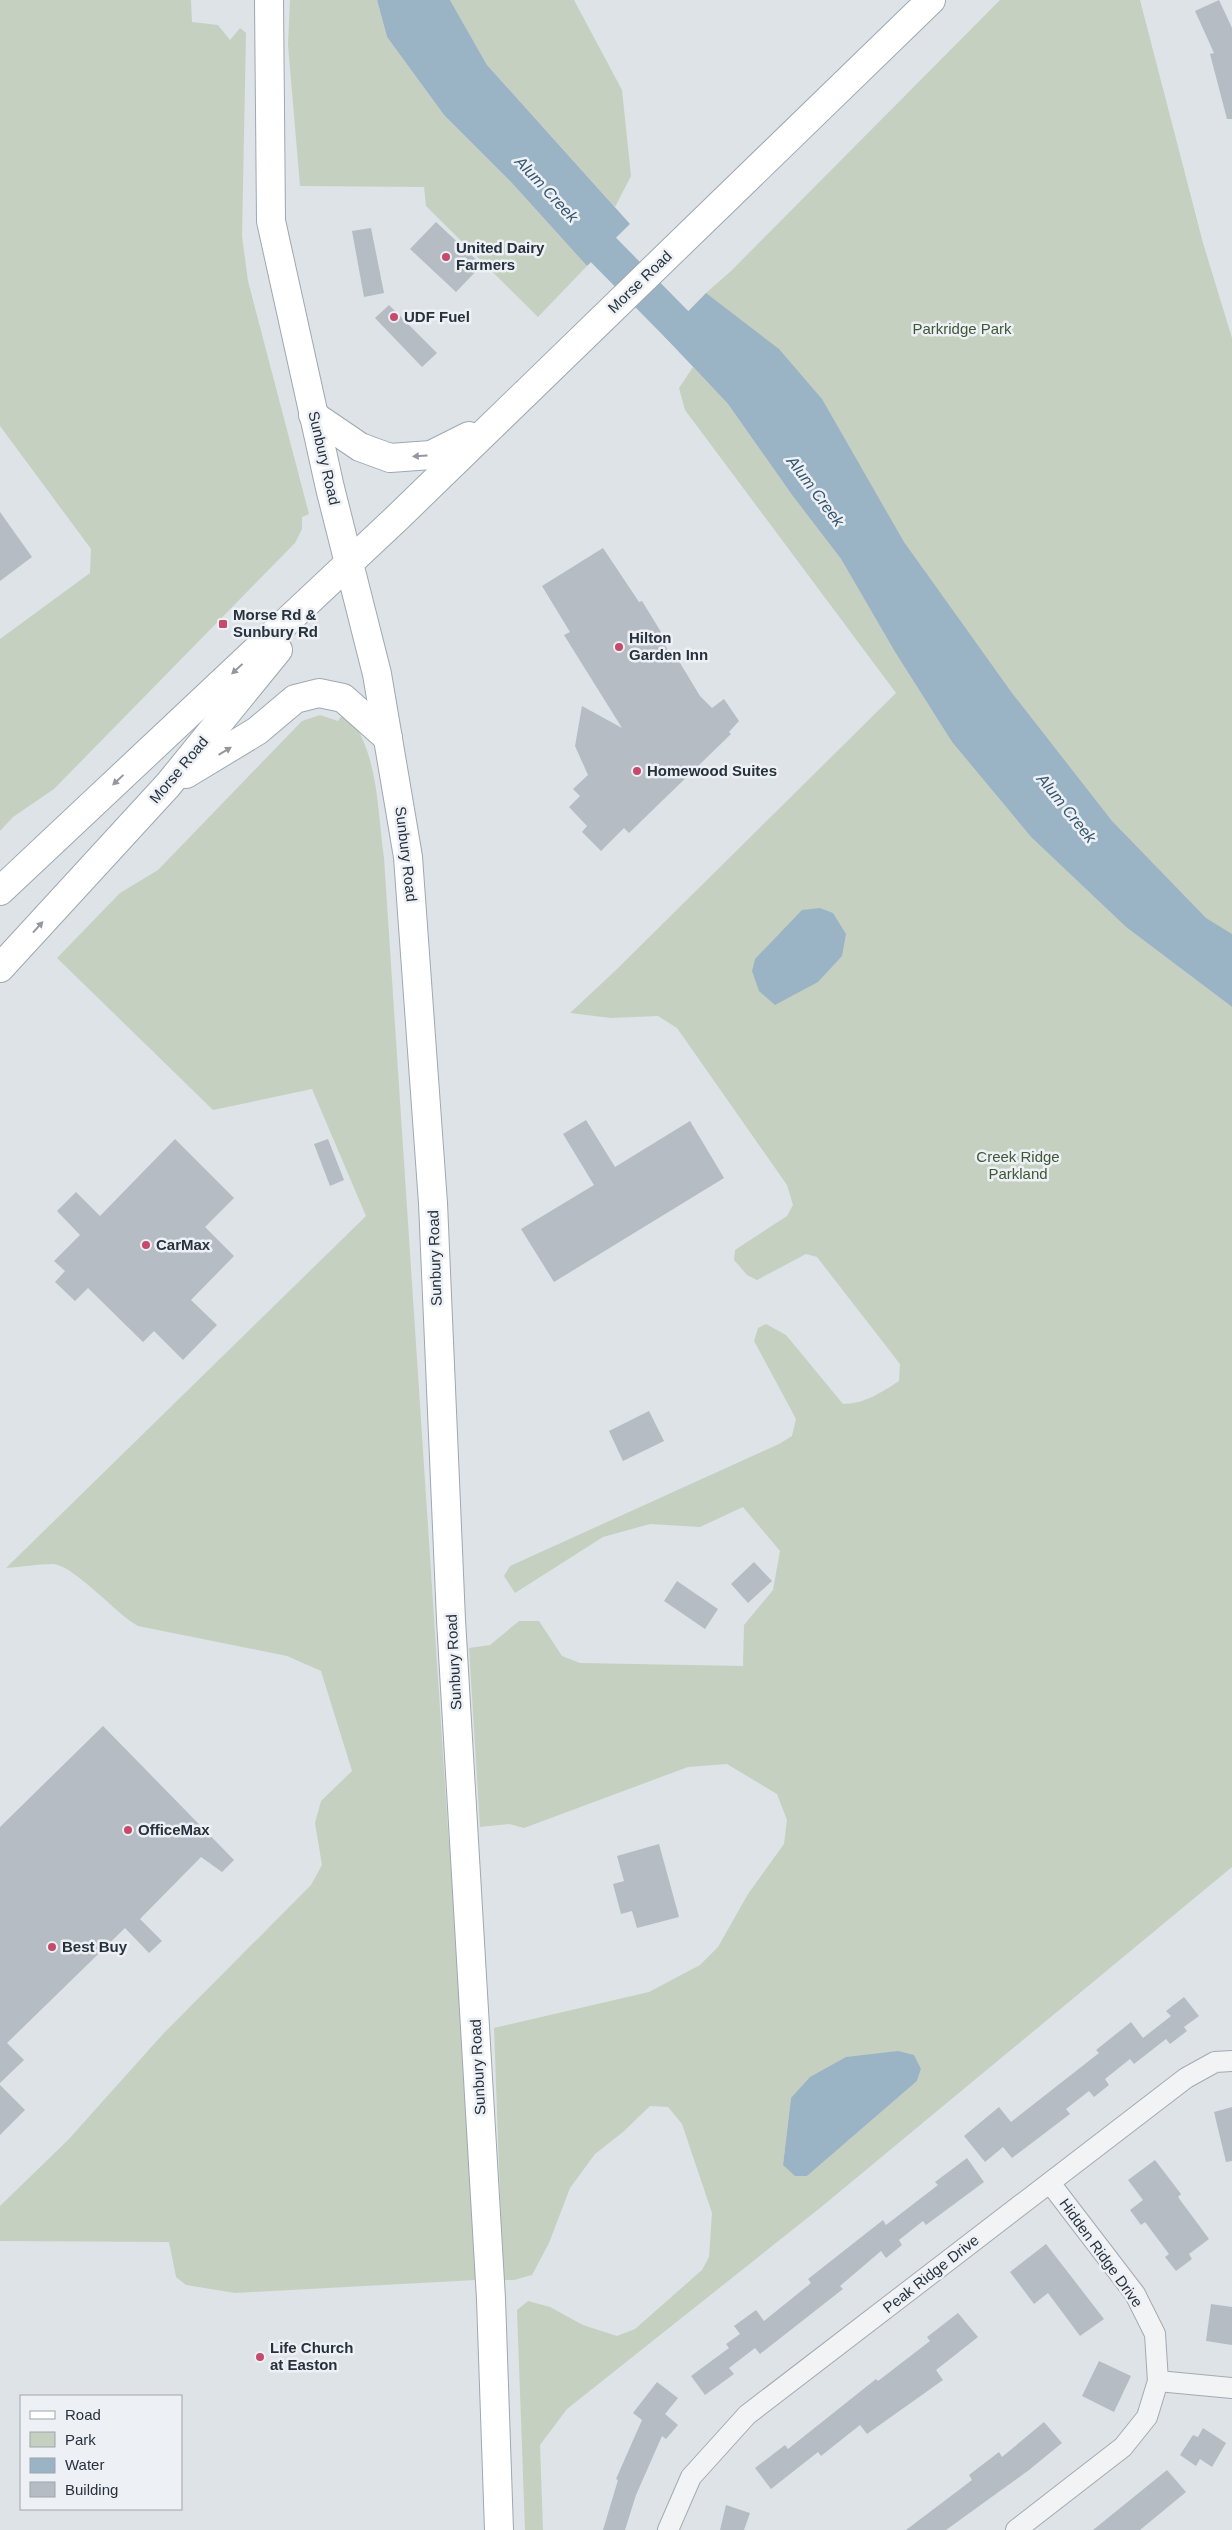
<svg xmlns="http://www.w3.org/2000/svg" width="1232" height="2530" font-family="Arial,sans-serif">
<rect width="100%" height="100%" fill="#dee3e7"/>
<g fill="#c6d0c0" fill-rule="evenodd">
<path d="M0 0H191L192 22 218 25 230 40 240 28 246 33 242 236 248 281 309 514 302 517V529L295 543 54 789 13 817 0 831V639L90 573 91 549 0 426Z"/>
<path d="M290 0H377L387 37 444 115 511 182 587 266 538 317 426 206 424 187 300 186 288 45Z"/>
<path d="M450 0H574L622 90 631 176 615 207 487 65Z"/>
<path d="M1000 0H1140L1203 243 1232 338V974L1219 964 706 293 731 271Z"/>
<path d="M693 367 728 404 792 495 841 559 895 652 952 742 1031 837 1126 927 1232 1007V1867L820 2208 567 2409 540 2445 543 2530H525L517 2310 528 2301 550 2307 583 2325 617 2336 635 2329 702 2270 709 2257 712 2213 682 2124 668 2107 650 2106 623 2132 595 2154 570 2188 549 2243 532 2275 514 2280H503L494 2028 649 1992 700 1965 718 1947 748 1894 784 1844 787 1820 777 1794 727 1764 688 1767 524 1828 509 1824 480 1827 469 1648 490 1645 519 1621H539L562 1656 580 1663 743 1666 744 1625 773 1590 780 1551 743 1507 700 1527 650 1524 603 1537 515 1593 504 1576 510 1566 779 1444 792 1436 796 1419 754 1341 758 1328 766 1324 786 1335 843 1404C864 1404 882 1392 899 1381L900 1364 817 1257 806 1254 757 1280 747 1275 734 1260 735 1250 787 1216 793 1205 787 1185 677 1028 658 1016 611 1018 570 1013 616 970 896 693 685 410 679 388ZM921 2069 917 2081 807 2176 783 2165 791 2098Z"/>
<path d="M345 711C379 750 377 809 384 858L448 1830 465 2035 476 2280 235 2293 186 2285 176 2277 169 2242 0 2241V2206L68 2140 163 2034 311 1885 322 1865 315 1823 321 1801 352 1771 321 1671 287 1656 138 1626C116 1614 74 1565 53 1564 38 1564 21 1567 6 1568L366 1216 312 1089 213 1110 57 958 120 893 158 870 302 721 320 715 338 721Z"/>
</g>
<g fill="#9bb4c5">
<path d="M377 0H450L487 65 630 224 587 266 511 182 444 115 387 37Z"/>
<path d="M706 293 779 349 822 399 904 542 1012 693 1112 821 1206 918 1232 934V1007L1126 927 1031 837 952 742 895 652 841 559 792 495 728 404 664 336Z"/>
<path d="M820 908 833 913 846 934 842 956 818 982 775 1005 759 991 752 971 755 959 802 910Z"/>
<path d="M898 2051 914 2055 921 2069 917 2081 807 2176H795L783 2165 791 2098 810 2077 846 2057Z"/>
</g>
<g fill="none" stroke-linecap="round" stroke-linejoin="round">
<path stroke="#9bb4c5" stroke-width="35" d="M570 216 709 357"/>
</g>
<g fill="#b6bcc3">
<path d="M1219 0 1232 28V119H1227L1210 54 1214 53 1195 11Z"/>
<path d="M436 222 482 265 456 292 410 249Z"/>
<path d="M371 228 384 293 364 297 352 231Z"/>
<path d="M389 305 437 353 422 367 375 318Z"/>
<path d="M0 512 32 557 0 581Z"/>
<path d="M603 548 639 602 642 601 661 632 658 634 674 660 677 658 700 696 712 708 724 699 739 721 729 732 731 734 629 833 624 828 601 851 582 832 587 826 569 807 580 796 573 789 588 775 575 746 582 706 622 728 564 635 570 632 542 586Z"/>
<path d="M586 1120 615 1167 690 1121 724 1178 554 1282 521 1229 594 1185 563 1134Z"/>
<path d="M175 1139 234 1198 205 1227 234 1256 191 1300 217 1325 183 1360 154 1331 143 1342 88 1288 75 1301 55 1282 65 1271 54 1261 80 1235 57 1211 76 1192 100 1216Z"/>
<path d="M328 1139 344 1180 330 1186 314 1144Z"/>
<path d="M649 1411 664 1441 623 1461 609 1431Z"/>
<path d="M754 1562 772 1581 748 1603 731 1584Z"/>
<path d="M677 1581 718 1609 705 1629 664 1601Z"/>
<path d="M103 1726 234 1860 222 1872 201 1857 140 1919 162 1941 149 1953 125 1928 7 2043 24 2060 0 2083V1827Z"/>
<path d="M659 1844 679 1917 637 1928 632 1911 621 1914 613 1884 624 1881 617 1856Z"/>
<path d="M1184 1997 1199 2016 1184 2027 1187 2031 1170 2044 1166 2039 1134 2064 1130 2059 1105 2079 1109 2085 1094 2097 1089 2091 1066 2109 1070 2114 1012 2158 1003 2147 985 2162 964 2136 999 2107 1011 2122 1099 2053 1096 2050 1131 2022 1143 2038 1171 2016 1166 2011Z"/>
<path d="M0 2085 25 2110 0 2135Z"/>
<path d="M1232 2107V2161L1226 2162 1214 2112Z"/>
<path d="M967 2158 984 2182 926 2225 923 2221 899 2240 902 2245 886 2258 881 2251 840 2286 843 2289 760 2354 755 2348 729 2368 734 2374 705 2395 691 2376 729 2348 726 2344 740 2334 734 2326 756 2310 764 2321 811 2283 808 2279 883 2220 886 2225 938 2185 935 2182Z"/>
<path d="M1155 2160 1181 2194 1178 2197 1209 2239 1189 2254 1192 2259 1176 2271 1165 2257 1169 2254 1145 2222 1141 2225 1130 2210 1143 2200 1128 2180Z"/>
<path d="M1046 2244 1104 2319 1080 2336 1048 2293 1034 2304 1010 2272Z"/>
<path d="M1211 2304 1232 2307V2345L1206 2341Z"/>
<path d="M958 2313 978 2337 936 2370 943 2380 867 2434 860 2425 821 2456 818 2452 771 2489 755 2468 785 2445 788 2449 876 2379 878 2381 930 2341 927 2337Z"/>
<path d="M1099 2361 1131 2376 1114 2412 1082 2396Z"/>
<path d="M657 2382 678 2398 665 2414 678 2425 666 2439 662 2436 636 2495 625 2530H603L618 2480 616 2479 642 2420 633 2413Z"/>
<path d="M1044 2422 1062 2443 1029 2470 946 2530H906L972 2480 969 2475 999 2452 1002 2457Z"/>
<path d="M1203 2428 1226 2443 1212 2467 1200 2459 1196 2466 1180 2455 1193 2435 1198 2437Z"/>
<path d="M1167 2470 1186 2492 1140 2530H1093Z"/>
<path d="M726 2505 750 2513 744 2530H720Z"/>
</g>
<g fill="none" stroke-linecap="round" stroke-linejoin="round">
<defs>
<g id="minor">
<path d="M1158 2381 1232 2388"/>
<path d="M668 2530 691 2477 747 2415 1186 2078 1215 2062 1232 2061"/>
<path d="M1016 2530 1123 2447 1147 2417 1158 2381 1155 2334 1135 2294 1050 2183"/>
</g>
<g id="primary">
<path d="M269 0 271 221 330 488 377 674 408 857 433 1203 451 1620 491 2299 499 2530"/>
<path d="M313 415 360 447 390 458 431 455 469 436"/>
<path d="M186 774 257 731 295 699 319 693 343 698 388 738"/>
<path d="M0 891 398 517 931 0"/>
<path d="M0 968 168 785 278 650"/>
</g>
</defs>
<use href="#minor" stroke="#a4aab1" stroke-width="22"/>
<use href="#primary" stroke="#9ea8b2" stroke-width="30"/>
<use href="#minor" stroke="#f1f3f5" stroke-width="20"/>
<use href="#primary" stroke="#fff" stroke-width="28"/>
</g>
<defs><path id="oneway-solid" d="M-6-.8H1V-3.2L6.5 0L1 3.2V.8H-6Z" transform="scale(1.25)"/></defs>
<g fill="#94989e">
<use href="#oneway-solid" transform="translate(420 456) rotate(177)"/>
<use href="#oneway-solid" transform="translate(237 669) rotate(137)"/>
<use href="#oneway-solid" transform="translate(225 751) rotate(-31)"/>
<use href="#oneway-solid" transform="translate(118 780) rotate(137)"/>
<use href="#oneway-solid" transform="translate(38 927) rotate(-48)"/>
</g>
<g fill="#c54a6b" stroke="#edf1f5" stroke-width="2">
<circle cx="446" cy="257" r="5"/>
<circle cx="394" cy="317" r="5"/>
<rect x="218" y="619" width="10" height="10" rx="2.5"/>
<circle cx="619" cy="647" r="5"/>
<circle cx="637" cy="771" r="5"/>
<circle cx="146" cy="1245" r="5"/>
<circle cx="128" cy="1830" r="5"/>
<circle cx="52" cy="1947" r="5"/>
<circle cx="260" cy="2357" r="5"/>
</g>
<g text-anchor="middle" stroke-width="5" stroke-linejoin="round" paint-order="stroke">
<g font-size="15" font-weight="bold" fill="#28323d" stroke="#edf1f5" text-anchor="start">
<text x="456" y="253">United Dairy<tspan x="456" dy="17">Farmers</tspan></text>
<text x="404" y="322">UDF Fuel</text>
<text x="233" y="620">Morse Rd &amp;<tspan x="233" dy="17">Sunbury Rd</tspan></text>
<text x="629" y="643">Hilton<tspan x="629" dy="17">Garden Inn</tspan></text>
<text x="647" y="776">Homewood Suites</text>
<text x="156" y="1250">CarMax</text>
<text x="138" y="1835">OfficeMax</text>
<text x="62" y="1952">Best Buy</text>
<text x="270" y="2353">Life Church<tspan x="270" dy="17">at Easton</tspan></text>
</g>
<g font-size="15" fill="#28323d" stroke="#edf1f5">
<text transform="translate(640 282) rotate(-44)" y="5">Morse Road</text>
<text transform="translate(324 458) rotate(77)" y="5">Sunbury Road</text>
<text transform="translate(179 770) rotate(-50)" y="5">Morse Road</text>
<text transform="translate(406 854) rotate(83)" y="5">Sunbury Road</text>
<text transform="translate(435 1258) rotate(-92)" y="5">Sunbury Road</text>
<text transform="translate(454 1662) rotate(-93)" y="5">Sunbury Road</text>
<text transform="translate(478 2067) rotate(-93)" y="5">Sunbury Road</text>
<text transform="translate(1101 2253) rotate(54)" y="5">Hidden Ridge Drive</text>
<text transform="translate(931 2274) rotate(-38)" y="5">Peak Ridge Drive</text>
</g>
<g font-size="15" fill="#415836" stroke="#edf1f5">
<text x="962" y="334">Parkridge Park</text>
<text x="1018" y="1162">Creek Ridge<tspan x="1018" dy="17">Parkland</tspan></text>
</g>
<g font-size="16" font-style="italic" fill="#35556e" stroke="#edf1f5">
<text transform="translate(547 189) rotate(47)" y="6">Alum Creek</text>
<text transform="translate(816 491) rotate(53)" y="6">Alum Creek</text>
<text transform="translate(1067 808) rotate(51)" y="6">Alum Creek</text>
</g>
</g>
<rect x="20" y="2395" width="162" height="115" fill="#edf1f5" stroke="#9ea5ab"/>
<rect x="30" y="2411" width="25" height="8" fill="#ffffff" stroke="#9ea5ab"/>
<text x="65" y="2420" font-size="15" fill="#28323d">Road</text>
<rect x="30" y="2432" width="25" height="15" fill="#c6d0c0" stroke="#9ea5ab"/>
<text x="65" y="2445" font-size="15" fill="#28323d">Park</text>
<rect x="30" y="2458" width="25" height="15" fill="#9bb4c5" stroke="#9ea5ab"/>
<text x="65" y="2470" font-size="15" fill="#28323d">Water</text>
<rect x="30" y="2482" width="25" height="15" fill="#b6bcc3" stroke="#9ea5ab"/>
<text x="65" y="2495" font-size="15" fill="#28323d">Building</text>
</svg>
